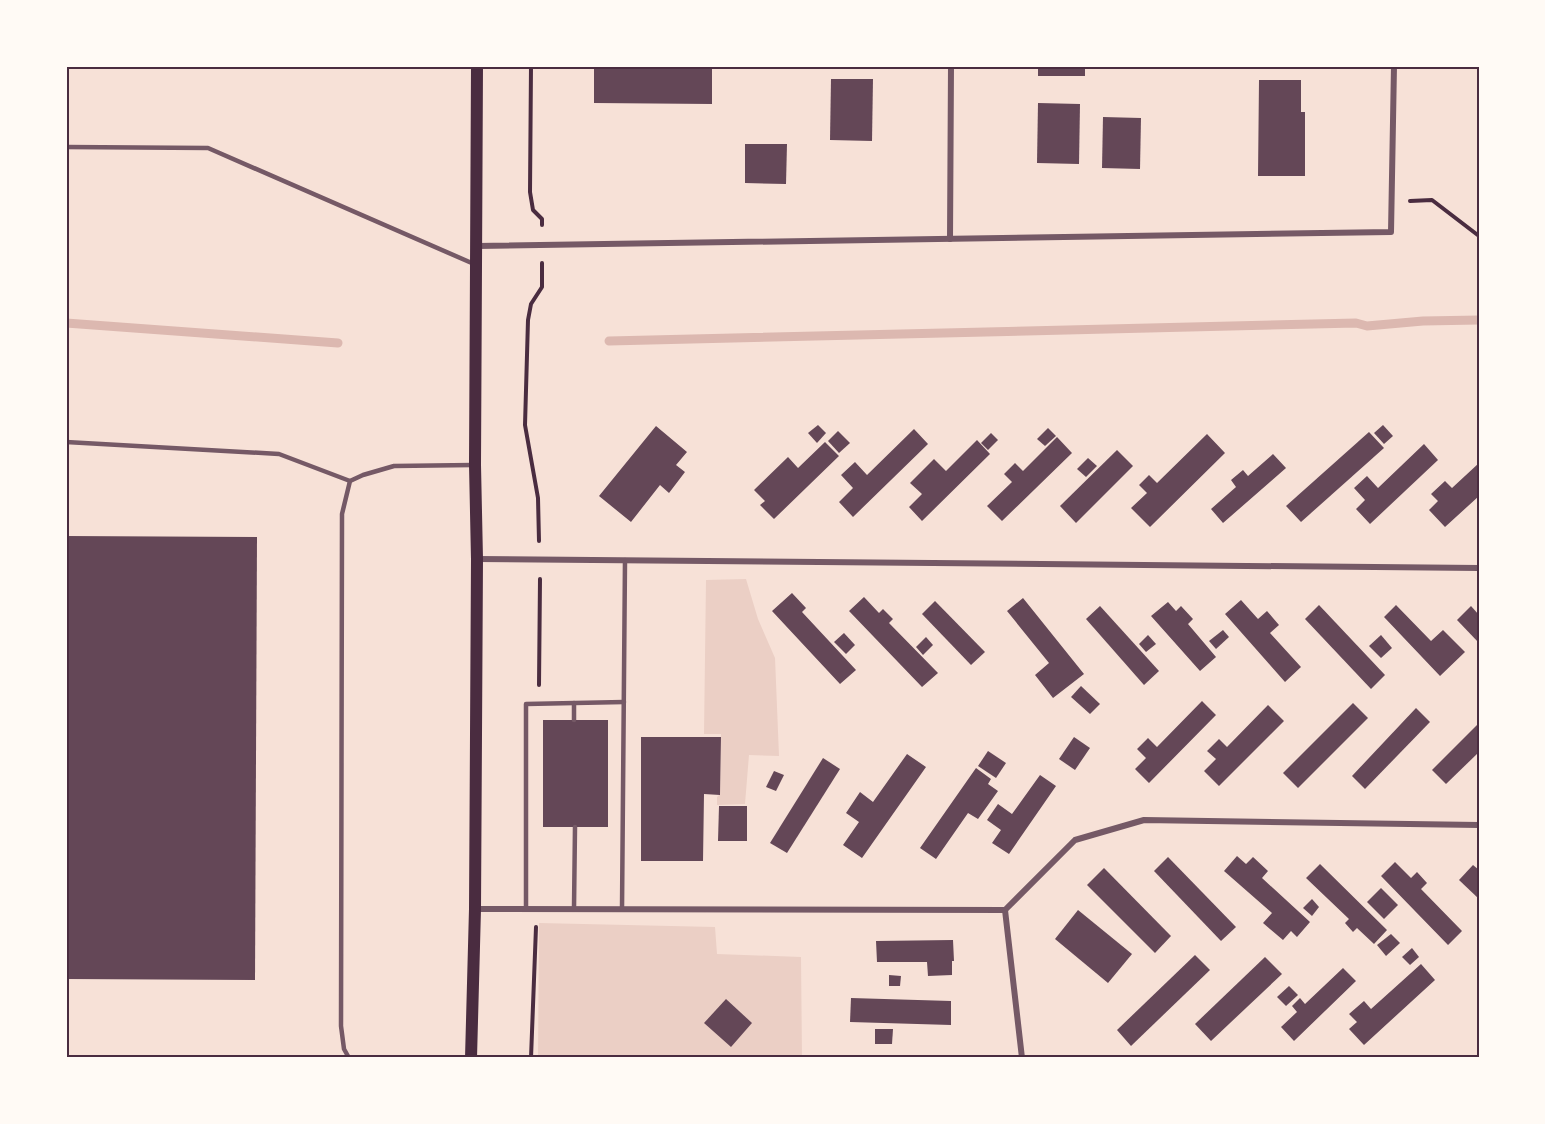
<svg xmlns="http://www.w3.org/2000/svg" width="1545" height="1124" font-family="'Open Sans',sans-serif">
<rect width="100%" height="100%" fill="#f7e1d7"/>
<g fill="#ebcfc5">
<path d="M746 579 758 619 775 658 779 756 749 755 745 804 717 805V797L720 794 721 734H704L706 580Z"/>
<path d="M539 923 715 927 717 954 801 957 802 1058H538Z"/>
</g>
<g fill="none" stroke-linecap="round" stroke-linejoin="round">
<g stroke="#dcb8b0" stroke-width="9">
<path d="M66 323 338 343"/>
<path d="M609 341 1356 323 1367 326 1423 321 1479 320"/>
</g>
</g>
<g fill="#644757">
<path d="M594 66H712V104L594 103Z"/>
<rect x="1038" y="66" width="47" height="10"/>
<path d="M831 79H873L872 141 830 140Z"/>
<path d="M1259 80H1301V112H1305V176H1258Z"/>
<path d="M1038 103 1080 104 1079 164 1037 163Z"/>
<path d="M1103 117 1141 118 1140 169 1102 168Z"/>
<path d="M745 144H787L786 184 745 183Z"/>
<path d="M818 425 826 433 817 443 808 433Z"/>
<path d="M1383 425 1393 436 1384 444 1374 433Z"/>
<path d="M656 426 687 452 676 465 685 472 669 493 660 485 631 522 599 496Z"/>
<path d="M1048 428 1056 436 1045 446 1037 439Z"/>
<path d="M914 429 928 444 853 517 839 502 853 488 841 475 855 462 867 475Z"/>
<path d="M838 431 850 443 839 453 828 441Z"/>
<path d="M1369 432 1384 448 1301 522 1286 506Z"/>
<path d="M991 433 998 440 988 450 981 443Z"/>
<path d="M1207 434 1225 453 1150 527 1131 508 1147 493 1139 485 1149 475 1157 483Z"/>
<path d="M1057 437 1072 453 1002 521 987 506 1012 482 1004 474 1015 463 1023 471Z"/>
<path d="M977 440 990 454 922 521 909 507 922 494 910 483 934 459 946 471Z"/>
<path d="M825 442 839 456 774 519 760 505 765 501 754 490 788 457 798 468Z"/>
<path d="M1424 444 1438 460 1370 524 1356 509 1365 500 1354 488 1367 476 1378 488Z"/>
<path d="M1117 450 1133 466 1076 523 1060 506Z"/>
<path d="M1273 454 1286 468 1223 523 1211 509 1236 487 1231 480 1243 470 1248 476Z"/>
<path d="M1088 458 1097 466 1086 477 1077 469Z"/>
<path d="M1479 463V496L1445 527 1429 510 1438 501 1431 494 1445 481 1452 488Z"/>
<path d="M66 536 257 537 255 980 66 979Z"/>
<path d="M792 593 806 608 802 612 856 670 840 684 772 611Z"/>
<path d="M864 597 879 613 883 609 893 619 889 623 938 673 922 687 849 611Z"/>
<path d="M1023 598 1084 674 1053 698 1035 675 1049 663 1007 611Z"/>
<path d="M1241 600 1258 619 1267 611 1279 625 1270 633 1301 667 1285 682 1225 614Z"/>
<path d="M935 601 985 652 971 665 922 614Z"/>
<path d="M1168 602 1176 611 1181 606 1193 619 1188 624 1216 657 1200 671 1151 616Z"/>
<path d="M1319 605 1385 675 1371 689 1305 619Z"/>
<path d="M1396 605 1431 641 1443 630 1465 652 1440 676 1384 617Z"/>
<path d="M1100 606 1159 671 1144 685 1086 619Z"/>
<path d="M1471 606 1479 615V643L1457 620Z"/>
<path d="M1223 630 1229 637 1216 649 1209 641Z"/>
<path d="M844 633 855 645 846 654 834 642Z"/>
<path d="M1148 635 1156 644 1146 652 1139 644Z"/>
<path d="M1381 635 1392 648 1381 658 1369 646Z"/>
<path d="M926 637 933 645 923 655 916 647Z"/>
<path d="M1081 686 1100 704 1090 714 1071 697Z"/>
<path d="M1202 701 1216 715 1149 783 1135 769 1146 758 1137 749 1148 738 1157 747Z"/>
<path d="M1353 703 1368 718 1298 788 1283 773Z"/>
<path d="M1268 705 1284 721 1219 786 1204 771 1216 759 1207 751 1219 739 1227 747Z"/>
<path d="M1416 708 1430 722 1365 789 1352 776Z"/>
<rect x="543" y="720" width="65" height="107"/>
<path d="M1479 723V752L1446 784 1432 770Z"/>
<path d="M641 737H721L720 795 704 794 703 861H641Z"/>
<path d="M1074 737 1090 748 1075 770 1059 759Z"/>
<path d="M988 751 1006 763 996 778 978 766Z"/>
<path d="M907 754 926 767 862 858 843 845 859 822 846 813 860 792 873 802Z"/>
<path d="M823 758 840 769 787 853 770 843Z"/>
<path d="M976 768 991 779 988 784 998 791 978 819 968 813 936 859 920 848Z"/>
<path d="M774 771 784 775 776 791 766 787Z"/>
<path d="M1040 775 1056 786 1009 854 992 843 1001 830 987 820 998 804 1012 814Z"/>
<path d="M719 806H747V841H718Z"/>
<path d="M1237 856 1246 864 1253 857 1268 871 1262 878 1310 922 1297 937 1291 931 1283 940 1263 923 1272 913 1224 871Z"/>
<path d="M1168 857 1236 927 1221 941 1154 871Z"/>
<path d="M1395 862 1411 878 1417 872 1427 883 1421 889 1462 931 1448 945 1381 876Z"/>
<path d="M1320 864 1387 930 1374 944 1357 928 1353 932 1345 923 1349 919 1306 878Z"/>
<path d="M1473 865 1479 870V899L1459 880Z"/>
<path d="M1104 868 1171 936 1155 953 1087 885Z"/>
<path d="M1381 888 1398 905 1384 919 1367 902Z"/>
<path d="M1312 899 1319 907 1312 916 1303 908Z"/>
<path d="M1078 910 1132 954 1108 983 1055 939Z"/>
<path d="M1391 934 1400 943 1386 956 1377 945Z"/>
<path d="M953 940 954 961H952V975L928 976 927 962H877L876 941Z"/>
<path d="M1412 948 1419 957 1410 965 1402 957Z"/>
<path d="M1195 955 1210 970 1131 1046 1117 1030Z"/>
<path d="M1265 957 1282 974 1211 1041 1195 1024Z"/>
<path d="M1421 964 1435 980 1364 1045 1349 1029 1357 1022 1349 1014 1364 1001 1371 1009Z"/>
<path d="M1343 968 1356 981 1294 1041 1281 1027 1297 1012 1292 1006 1300 998 1305 1004Z"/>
<path d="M889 975 901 976 900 986H889Z"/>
<path d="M1289 986 1298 995 1286 1006 1277 997Z"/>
<path d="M851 998 951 1001V1025L850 1022Z"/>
<path d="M726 999 752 1023 731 1047 704 1023Z"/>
<path d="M875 1029H893L892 1044H875Z"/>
</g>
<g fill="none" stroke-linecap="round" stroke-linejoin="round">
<g stroke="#4a2c40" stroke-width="4">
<path d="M531 66 530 192 533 210 542 219V225"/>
<path d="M1410 201 1432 200 1479 236"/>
<path d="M539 541 538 498 525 425 528 320 531 304 542 287V263"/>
<path d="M539 685 540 579"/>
<path d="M531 1058 536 927"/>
</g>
<g stroke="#755966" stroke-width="4.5">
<path d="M66 147 208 148 474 264"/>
<path d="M66 442 279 454 350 481"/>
<path d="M574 703V720"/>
<path d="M574 908 575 827"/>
<path d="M526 909V704L624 702"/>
<path d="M622 909 625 560"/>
<path d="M349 1058 344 1049 341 1026 342 514 350 481 363 475 394 466 473 465"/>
</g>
<g stroke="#755966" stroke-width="6">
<path d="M950 239 951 66"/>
<path d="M477 246 1391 232 1394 66"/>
<path d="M477 559 1479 568"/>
<path d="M475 909 1005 910 1075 840 1144 820 1479 825"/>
<path d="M1005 910 1022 1058"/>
</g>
<path stroke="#4a2c40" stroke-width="12" d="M471 1058 475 909 477 559 475 465 477 66"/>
</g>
<rect width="1545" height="1124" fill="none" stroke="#fffaf5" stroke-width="135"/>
<rect x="68" y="68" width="1410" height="988" fill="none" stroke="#4a2c40" stroke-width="2"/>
</svg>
